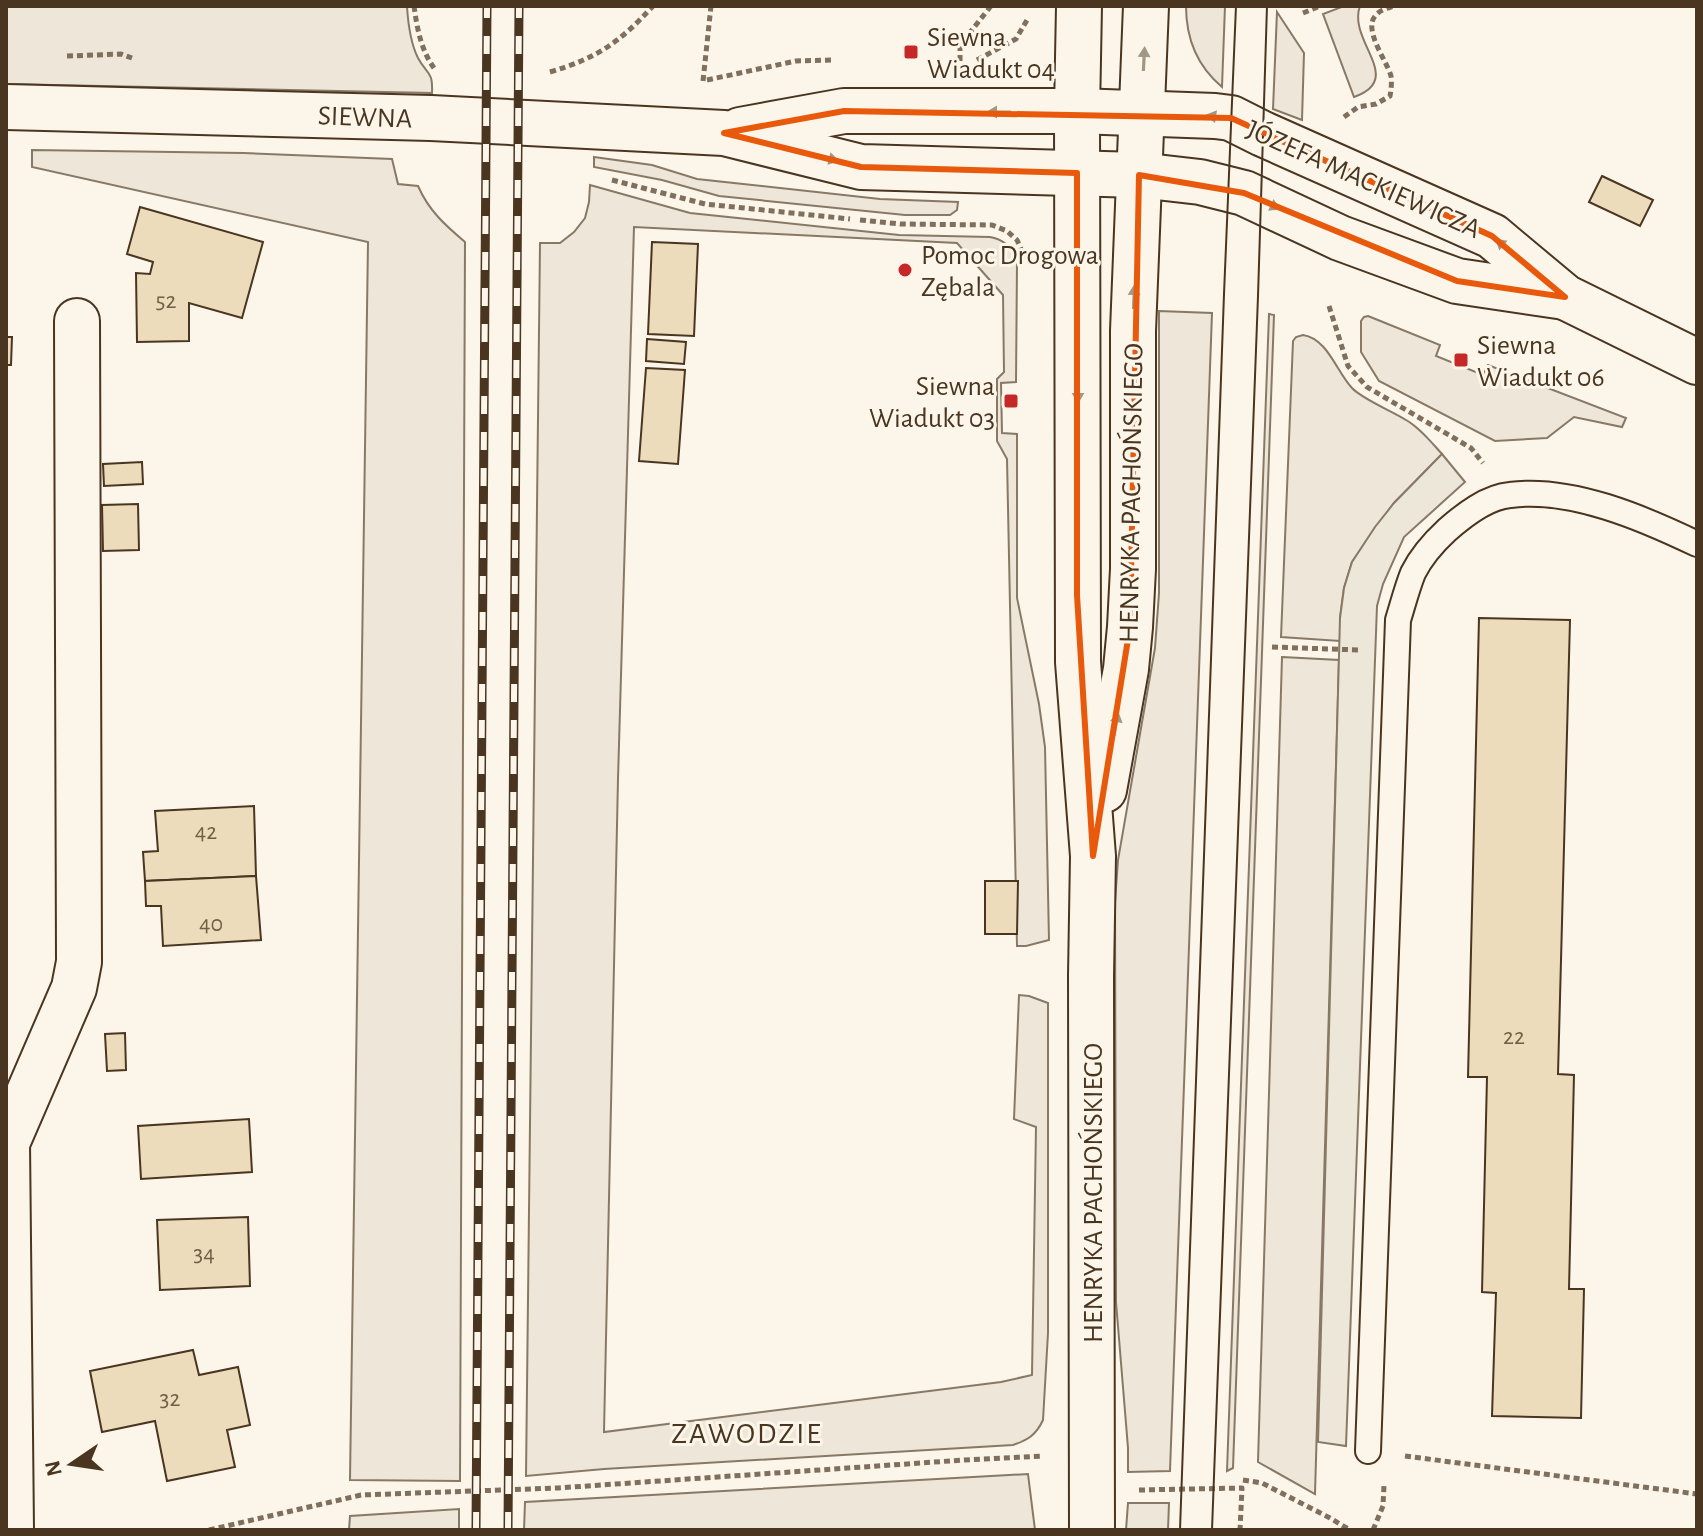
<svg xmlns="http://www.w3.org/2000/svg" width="1703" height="1536" font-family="'Alegreya Sans',sans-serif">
<rect width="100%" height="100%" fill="#fbf6e9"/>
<g fill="#ede6d9" stroke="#887966" stroke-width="2">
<path d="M6 6H407C408 23 410 42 418 58 427 75 433 70 432 93L6 84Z"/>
<path d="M1186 6H1225L1222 87C1197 66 1186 38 1186 6Z"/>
<path d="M1344 6H1360C1347 41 1406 79 1354 97L1323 14Z"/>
<path d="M1277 12 1304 53 1302 120 1273 109Z"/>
<path d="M32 150 244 153 392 159 398 184 418 186C429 211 445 225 465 242L460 1481 350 1480 368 242 32 167Z"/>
<path d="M594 157 652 165 697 179 880 199 958 202 957 210 950 215H905L719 196 662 180 594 167Z"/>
<path d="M590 185 690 213 899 235 990 237C1006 240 1014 249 1017 264L1016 382 1001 383 1002 433 1017 434V598L1039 704 1045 747 1049 940 1026 946H1017L1007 459 997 441V379L1004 372 1003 295 957 243 634 227 618 779 604 1432 1001 1382 1032 1375 1036 1127 1014 1119 1019 995 1029 996 1048 1003V1333L1043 1420C1036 1435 1028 1440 1013 1445L604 1469 526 1476 540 243H560L574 232 585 218 589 202Z"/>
<path d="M1159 311 1212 313 1170 1471 1128 1472V1448L1116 1302 1115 902 1118 860 1155 648 1159 593Z"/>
<path d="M1269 314 1274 315 1233 1468 1227 1471Z"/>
<path d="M1368 316 1440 345 1436 356 1483 375 1488 365 1626 418 1622 427 1574 417 1547 438 1495 441 1379 381 1361 352V321L1364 317Z"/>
<path d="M1303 335C1328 339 1336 371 1352 388 1362 399 1392 411 1406 420 1420 428 1431 442 1442 454L1394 503 1352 562 1344 588 1340 618V641L1281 637 1293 341 1296 337Z"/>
<path d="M1282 657 1339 660 1315 1494 1258 1462Z"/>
<path d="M1028 1474 1035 1530H524L525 1502Z"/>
<path d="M1128 1503H1169L1168 1530H1126Z"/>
<path d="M459 1509V1530H349L350 1516Z"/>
</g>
<path fill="#ede7d9" stroke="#887966" stroke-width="2" d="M1442 454 1465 482 1404 537 1383 584 1377 606 1346 1446 1318 1442 1340 618 1344 588 1352 562 1375 527 1394 503Z"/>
<g fill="#ecdcbc" stroke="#4a3520" stroke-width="2">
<path d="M1602 176 1653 200 1640 226 1589 202Z"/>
<path d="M140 207 263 242 242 318 189 303V341L137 342 136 273 150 274 153 262 127 254Z"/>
<path d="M652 242 698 244 694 336 648 334Z"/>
<path d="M6 337H12L11 365H6Z"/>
<path d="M647 339 686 342 684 364 646 361Z"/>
<path d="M646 368 685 370 678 464 639 461Z"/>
<path d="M142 462 143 484 104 486 103 464Z"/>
<path d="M138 504 139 550 103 551 102 505Z"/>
<path d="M1479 618 1570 620 1558 1074 1574 1075 1569 1289H1584L1581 1418 1492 1416 1496 1293 1482 1292 1487 1077H1468Z"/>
<path d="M254 806 256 876 145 881 143 852 158 851 155 811Z"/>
<path d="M256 876 261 940 163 946 161 906H146L145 881Z"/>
<path d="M985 881H1018L1017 934H985Z"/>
<path d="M125 1033 126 1070 107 1071 105 1034Z"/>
<path d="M249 1119 252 1172 141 1179 138 1126Z"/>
<path d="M248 1217 250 1286 160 1290 157 1220Z"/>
<path d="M193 1350 199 1375 238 1367 250 1425 227 1430 235 1467 167 1481 155 1421 102 1432 90 1371Z"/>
</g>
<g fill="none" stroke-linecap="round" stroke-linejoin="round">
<defs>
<path id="service" d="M1368 1451 1398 620C1403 604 1407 588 1413 573 1421 557 1434 542 1447 530 1464 515 1487 497 1510 495 1571 487 1643 518 1697 544"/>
<path id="minor" d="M11 1530 7 1143 74 988 79 962 77 321"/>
<g id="tertiary">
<path d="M1079 6 1077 111 1078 662 1093 856 1091 976 1092 1530"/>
<path d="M6 107 431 118 724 133 861 167 1139 175 1200 182 1244 193 1340 238 1457 281 1565 297"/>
<path d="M740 130 844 111H1077L1215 116 1231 118 1263 134 1492 236 1565 297 1697 362"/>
<path d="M1104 790 1126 669 1130 627 1133 569V331L1146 6"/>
</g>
</defs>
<use href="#service" stroke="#4a3520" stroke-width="28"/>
<use href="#minor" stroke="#4a3520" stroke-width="48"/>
<use href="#tertiary" stroke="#4a3520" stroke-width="48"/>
<g stroke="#7f6f5c" stroke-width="5" stroke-dasharray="6 4" stroke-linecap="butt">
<path d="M414 6C417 28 421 50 434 68"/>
<path d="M1303 13 1320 6"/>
<path d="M67 56 121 54 132 58"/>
<path d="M977 60 1016 39 1027 20"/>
<path d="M960 61V45L991 6"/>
<path d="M550 72C597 58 619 43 653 6"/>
<path d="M707 80 796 61 835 60"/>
<path d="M703 81 711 6"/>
<path d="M1344 117 1358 107 1376 104 1390 96C1391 90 1392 83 1391 76 1387 61 1362 29 1376 15 1380 10 1388 8 1394 6"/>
<path d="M612 180 705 204 850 219"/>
<path d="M860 220 900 224 992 225 1007 231 1017 240 1025 258"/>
<path d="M1329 306 1348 366 1367 387 1471 448 1483 463"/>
<path d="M1272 647 1359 650"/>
<path d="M1405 1456 1697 1494"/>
<path d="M1243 1480 1262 1483 1330 1518 1350 1530"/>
<path d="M1139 1490 1242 1488 1240 1530"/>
<path d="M209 1530 361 1495 558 1488 964 1460 1043 1456"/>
<path d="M1373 1530 1383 1506 1384 1485"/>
</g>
<use href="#service" stroke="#fbf6e9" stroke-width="24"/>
<use href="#minor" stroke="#fbf6e9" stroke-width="44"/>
<use href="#tertiary" stroke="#fbf6e9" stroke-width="44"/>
<g stroke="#4a3520" stroke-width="2">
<path d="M1180 1530 1224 294 1236 6"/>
<path d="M1212 1530 1258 296 1267 6"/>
</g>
<defs>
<g id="rail">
<path d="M476 1530 487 6"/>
<path d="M508 1530 519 6"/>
</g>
</defs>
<use href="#rail" stroke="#4a3520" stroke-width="9"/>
<use href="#rail" stroke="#fbf6e9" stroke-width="6" stroke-dasharray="18" stroke-linecap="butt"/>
</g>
<defs><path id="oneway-solid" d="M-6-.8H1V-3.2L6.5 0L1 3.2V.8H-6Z" transform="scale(2)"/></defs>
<g fill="#a29684">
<use href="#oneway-solid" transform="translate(1144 59) rotate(-87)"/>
<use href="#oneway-solid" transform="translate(999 112) rotate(180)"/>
<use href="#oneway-solid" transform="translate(1218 117) rotate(-171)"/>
<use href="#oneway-solid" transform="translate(827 158) rotate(14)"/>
<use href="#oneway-solid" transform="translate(1269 204) rotate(25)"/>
<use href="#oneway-solid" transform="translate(1505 247) rotate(-140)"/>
<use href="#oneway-solid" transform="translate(1134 297) rotate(-88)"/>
<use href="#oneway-solid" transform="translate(1078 391) rotate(90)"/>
<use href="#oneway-solid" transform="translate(1116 724) rotate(-80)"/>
</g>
<path fill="none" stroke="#e8590c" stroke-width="6" stroke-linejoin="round" d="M844 111 1231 118 1492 236 1565 297 1457 281 1244 193 1139 175 1130 627 1093 856 1077 595V173L861 167 724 133Z"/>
<g fill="#c62828" stroke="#fbf6e9" stroke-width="3">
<rect x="903" y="44" width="16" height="16" rx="4"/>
<circle cx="905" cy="270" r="8"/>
<rect x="1453" y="352" width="16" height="16" rx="4"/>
<rect x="1003" y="393" width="16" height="16" rx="4"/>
</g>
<g text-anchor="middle" stroke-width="6" stroke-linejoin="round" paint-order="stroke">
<g font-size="24" fill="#725f47">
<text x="166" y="308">52</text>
<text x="206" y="839">42</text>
<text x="211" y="931">40</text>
<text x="1514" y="1044">22</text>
<text x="204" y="1261">34</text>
<text x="170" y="1406">32</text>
</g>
<g font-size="28" fill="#4a3520" stroke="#fbf6e9" text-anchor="start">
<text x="927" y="46">Siewna<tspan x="927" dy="32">Wiadukt 04</tspan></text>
<text x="921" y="264">Pomoc Drogowa<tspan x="921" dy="32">Zębala</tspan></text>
<text x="1477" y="354">Siewna<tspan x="1477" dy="32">Wiadukt 06</tspan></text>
<text x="995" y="395" text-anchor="end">Siewna<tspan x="995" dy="32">Wiadukt 03</tspan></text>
</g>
<g font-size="28" fill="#4a3520" stroke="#fbf6e9">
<text transform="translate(365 116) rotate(2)" y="10">SIEWNA</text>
<text transform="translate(1364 178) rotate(24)" y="10">JÓZEFA MACKIEWICZA</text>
<text transform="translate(1130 493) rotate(-89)" y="10">HENRYKA PACHOŃSKIEGO</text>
<text transform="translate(1092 1193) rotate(-90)" y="10">HENRYKA PACHOŃSKIEGO</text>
</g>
<g font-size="30" letter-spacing="2" fill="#4a3520" stroke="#fbf6e9">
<text x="747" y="1443">ZAWODZIE</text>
</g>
</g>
<rect width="1703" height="1536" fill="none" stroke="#4a3520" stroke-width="16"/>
<g transform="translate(72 1464) rotate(257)" stroke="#fbf6e9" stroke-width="6" paint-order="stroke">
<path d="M0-6L14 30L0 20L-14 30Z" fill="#4a3520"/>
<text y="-12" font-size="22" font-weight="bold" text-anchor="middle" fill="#4a3520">N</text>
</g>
</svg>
